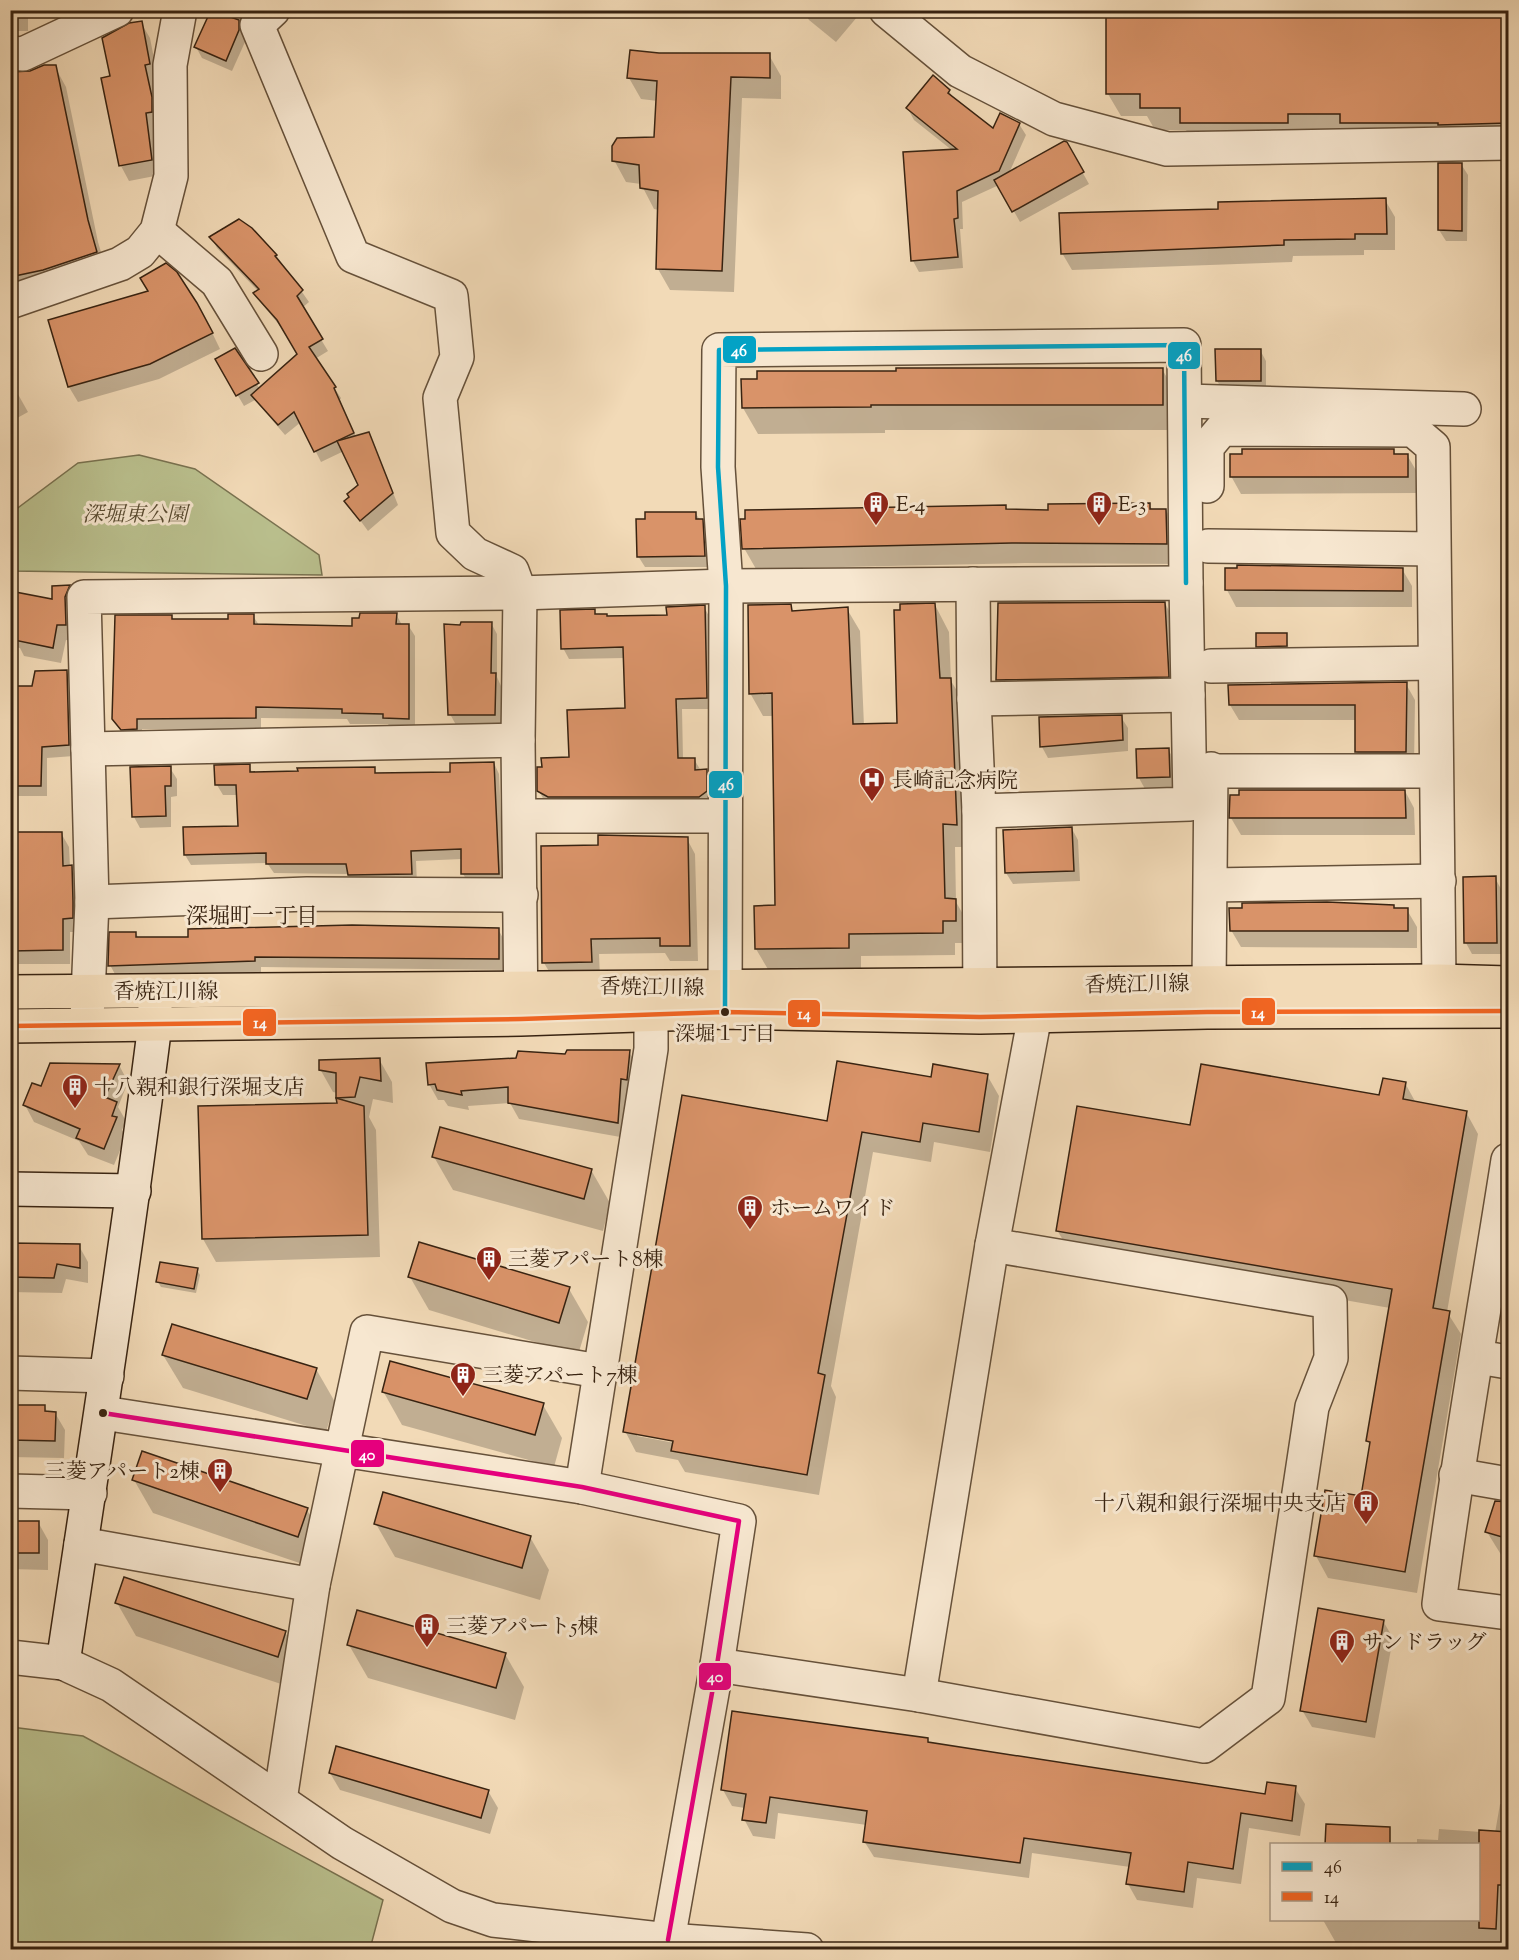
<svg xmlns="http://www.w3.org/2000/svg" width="1519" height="1960" font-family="'Sorts Mill Goudy','Noto Serif JP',serif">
<rect width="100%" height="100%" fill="#f2dab7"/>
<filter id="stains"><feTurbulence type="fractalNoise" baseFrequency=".00333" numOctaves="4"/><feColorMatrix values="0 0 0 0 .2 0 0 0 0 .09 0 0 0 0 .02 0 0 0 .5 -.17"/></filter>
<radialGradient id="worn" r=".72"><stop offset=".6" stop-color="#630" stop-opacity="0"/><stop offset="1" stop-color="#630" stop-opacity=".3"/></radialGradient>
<g fill="#bac08e" stroke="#797250" stroke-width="1.5">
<path d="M139 455 195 469 319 555 322 575 11 571V514L15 510 78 463Z"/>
<path d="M11 1727 83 1736 383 1900 370 1949H11Z"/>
</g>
<g fill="#0003" fill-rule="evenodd">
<rect x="10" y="10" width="18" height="21"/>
<path d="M803 10H855L858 16 836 42 809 20Z"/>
<path d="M1508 10V146L1195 145 1186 130H1155L1147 116H1121L1108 94Z"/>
<path d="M238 22 244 33 245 42 232 71 202 58 196 47Z"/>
<path d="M141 23 150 38 158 79 153 80 159 113V127L154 128 160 175 129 181 121 166 103 79 112 78Z"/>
<path d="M659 55H769L781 76V99L742 98 734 292 670 290 658 269 659 210 654 209 641 184 626 182 614 160 655 138 658 101 641 99 629 78Z"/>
<path d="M55 67 66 87 98 242 107 272 10 299V72L22 74Z"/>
<path d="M949 91 954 99 994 130 1019 124 1026 135 1009 173 1066 143 1089 184 1020 222 999 185 962 202 963 229H960L963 268 919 272 913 261 904 154 953 151 914 120 908 109Z"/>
<path d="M1461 164 1468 175 1467 241H1446L1439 230Z"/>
<path d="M1505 164H1508V205L1506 200Z"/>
<path d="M1385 200 1395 217V250H1364V255L1293 256 1292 262 1072 270 1062 253 1220 210Z"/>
<path d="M211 237 276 255 309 302 302 308 328 351 315 359 341 398 340 400 356 437 368 434 374 445 398 505 368 531 346 501 360 485 344 451 321 462 301 422 285 435 255 400 244 406 217 360 235 350 260 389 299 355 285 332 262 304 255 293 258 291 217 248Z"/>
<path d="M150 292 206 320 220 349 159 379 78 402 69 387 50 321Z"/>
<path d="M1260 350 1266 361V391L1224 392 1217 381Z"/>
<path d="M10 359 18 373 10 377Z"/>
<path d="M1162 369 1177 395V430H885V433L758 434 743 408V381Z"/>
<path d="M10 380 28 412 10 422Z"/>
<path d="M1393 450 1396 456 1407 455 1417 472V493L1241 494 1231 476Z"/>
<path d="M1149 504 1153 511 1166 510 1177 531 1178 564 1025 563 756 569 744 548 1005 506 1008 511H1050Z"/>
<path d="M696 514 708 532 711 567H645L638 556 647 521Z"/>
<path d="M1402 569 1412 586V607H1236L1227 590Z"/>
<path d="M69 587 78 602 74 641 66 640 61 663 24 656 20 648 10 646V592L54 601Z"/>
<path d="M1165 603 1171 615 1174 687 1004 691 998 679Z"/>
<path d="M935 605 949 632 951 681 964 702 969 847H955L956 902 968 923V943H955V955L861 956V970L769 971 756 949 776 907 773 716H763L750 693 790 606 794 612 847 609 860 631 864 726 899 725Z"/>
<path d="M704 607 710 618 712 709H682L683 759H694L701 771H706L712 782V802H545L539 791 570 759 627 710 625 658 569 659 563 648 594 611 597 616 608 618 668 616Z"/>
<path d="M396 614 402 625H408L415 636V729H391L388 724H350L347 719 261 718V729H142V740H129L113 719 171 616 173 620 229 621 253 616 259 625 354 627Z"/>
<path d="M491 623 497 634V677L501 686V726L456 725 450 714Z"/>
<path d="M1286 634 1289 651H1260L1257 646Z"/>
<path d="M66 671 73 682 74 756 47 758V796H10V688L33 687Z"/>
<path d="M1406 684 1415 700 1414 767H1366L1357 752V720H1239L1230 705Z"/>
<path d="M1121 717 1128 728V751L1048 758 1042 747Z"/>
<path d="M1168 749 1174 760 1176 788 1145 789 1139 778 1138 750Z"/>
<path d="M494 763 499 774 504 884H469L463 874 462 859 416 861 417 884 353 885 347 874 274 873 267 863 191 865 185 855 239 827 238 795H223L217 785 216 767 249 766 253 774 374 769 377 775 452 773Z"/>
<path d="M170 768 177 779V796L171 797V827L140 828 134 817Z"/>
<path d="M1405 791 1414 808 1415 835H1241L1231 818Z"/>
<path d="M1072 829 1078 840 1080 881 1013 884 1006 873 1005 832Z"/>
<path d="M61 833 69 847 70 867 79 881 80 932H70V964H10V834Z"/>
<path d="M599 836 687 839 695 854 698 961H670L665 953 599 954 600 977 553 978 544 963 599 846Z"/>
<path d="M1495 878 1501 889 1503 954H1472L1466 943Z"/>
<path d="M1393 906 1395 910H1407L1417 927V948L1241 947 1231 930Z"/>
<path d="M432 926 433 929H498L504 940 505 970 261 967V972L116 976 110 965 136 933 139 939H189V930Z"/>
<path d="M629 1052 638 1067 626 1138 519 1119 510 1103 468 1106 469 1110 448 1106 444 1100H438L429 1084 517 1060Z"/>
<path d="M379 1059 392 1082 393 1103 373 1099 369 1117 376 1130 380 1257 216 1262 203 1239 199 1108 338 1104V1093L333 1092 320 1069Z"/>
<path d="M119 1065 128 1082 118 1107 126 1121 122 1130 126 1136 114 1165 88 1155 79 1141 34 1122 25 1105 42 1088Z"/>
<path d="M987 1075 999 1096 990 1152 934 1142 931 1162 873 1152 831 1386 836 1397 819 1495 685 1472 678 1460 636 1452 625 1431 828 1123 932 1078ZM637 1433 681 1441 680 1444 637 1436Z"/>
<path d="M1405 1083 1416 1103 1466 1112 1478 1134 1447 1312 1461 1334 1417 1593 1328 1578 1316 1556 1363 1498 1371 1447 1368 1441 1390 1308 1070 1252 1057 1230 1192 1127 1381 1097Z"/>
<path d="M434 1157 591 1170 610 1203 603 1231 453 1190Z"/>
<path d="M10 1245 79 1246 88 1262V1283L66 1279 62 1293 10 1292Z"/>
<path d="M197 1270 200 1275 196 1293 161 1287 158 1282Z"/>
<path d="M410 1277 569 1289 588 1322 578 1355 429 1310Z"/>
<path d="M163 1355 316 1369 335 1402 326 1432 183 1388Z"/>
<path d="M383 1391 543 1405 562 1438 554 1467 402 1425Z"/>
<path d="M10 1406 45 1407 48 1413H55L65 1430 64 1458 10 1457Z"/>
<path d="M134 1480 307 1510 326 1543 317 1569 153 1513Z"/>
<path d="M1508 1510V1566L1487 1532Z"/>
<path d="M10 1522H38L48 1540V1570L10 1569Z"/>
<path d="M376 1524 530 1537 549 1570 540 1600 395 1557Z"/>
<path d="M117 1603 285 1632 304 1665 296 1689 136 1636Z"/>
<path d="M1383 1621 1393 1638 1375 1738 1312 1727 1302 1710Z"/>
<path d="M349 1645 505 1654 524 1687 515 1720 368 1678Z"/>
<path d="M927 1740 929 1743 1267 1795 1295 1788 1305 1804 1300 1836 1249 1828 1241 1884 1197 1878 1193 1908 1137 1900 1128 1884 1130 1867 1032 1853 1029 1878 874 1857 864 1841 867 1825 778 1813 775 1839 753 1836 744 1819 745 1808 732 1806 723 1790Z"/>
<path d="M330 1773 488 1791 498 1808 490 1834 340 1790Z"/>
<path d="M1500 1804 1508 1806V1950L1336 1943 1323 1920H1478V1844H1417V1839L1438 1840 1439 1829 1495 1833Z"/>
</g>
<g fill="#d99369" stroke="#382311" stroke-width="1.5">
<path d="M211 10 239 20V30L226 61 194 47Z"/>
<path d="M1106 10H1509V123L1438 125V123H1340V114H1288V123H1180V108H1140V94H1106Z"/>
<path d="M142 21 150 64 145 65 152 97V112L146 113 152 160 119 166 101 78 110 76 102 38 129 23Z"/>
<path d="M630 50 659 53H770V78L731 77 722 271 656 269 658 191 640 188 639 165 612 161V146L617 138 654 137 657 81 627 78Z"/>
<path d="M44 65H56L88 220 97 252 43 270 10 277V72L30 71Z"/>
<path d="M933 75 950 90 948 93 993 128 1000 113 1020 123 999 171 957 191 958 218 954 219 958 257 911 261 903 152 957 149 906 108Z"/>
<path d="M1064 141 1067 142 1084 172 1012 212 994 180Z"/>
<path d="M1438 163H1462V231L1438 230Z"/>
<path d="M1386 198 1387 234H1355V239L1284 240V245L1061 254 1059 213 1218 209V202Z"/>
<path d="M239 219 252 228 277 255 275 256 303 290 297 296 323 339 309 347 336 387 334 388 354 433 314 452 294 412 278 425 251 395 297 354 277 320 253 293 259 289 209 237Z"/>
<path d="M166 263 177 272 197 303 213 333 150 364 68 387 48 320 148 291 140 278Z"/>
<path d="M235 348 259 383 236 396 215 359Z"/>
<path d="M1215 349H1261V381H1216Z"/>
<path d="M896 368H1163V405H871V407L742 408 741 379H757V371H896Z"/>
<path d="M369 432 393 493 360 521 344 501 349 497 347 494 358 485 337 441Z"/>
<path d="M1242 449H1394V454H1408V477H1230V454H1242Z"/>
<path d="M1150 503V509H1166L1167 544 1012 543 742 549 740 519H745V510L1006 505V509L1048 510V504Z"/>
<path d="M645 512H696V519H703L705 556 637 557 636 519H645Z"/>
<path d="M1237 565 1403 568V591L1225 590V568H1237Z"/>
<path d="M70 585 65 597 66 625H57L53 648 14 640 15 634 10 633V591L52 599V586Z"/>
<path d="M1165 602 1169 677 996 680 998 603Z"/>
<path d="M935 603 940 678H951L957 825 943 824 945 898 956 899V921H943V933L849 934V948L755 949 754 906 775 905 772 693 749 694 748 605 791 604 792 611 848 607 853 724 897 723 894 610H900V604Z"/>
<path d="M705 605 707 698 676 699 678 758H695V770L707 769V791L699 797H548L537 791V767H542L541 758 569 757 567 710 625 708 623 647 561 649 560 610 595 609V614H607V616L667 615 666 607Z"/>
<path d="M360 613H397L396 624H409V719L383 718V714L342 713V709L256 707V718L137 719V729L121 730 112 719 115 615H172V619H228V614H254V624L352 626V618H359Z"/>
<path d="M461 622H492L491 673H496L495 715H448L444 624 460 625Z"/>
<path d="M1256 633H1287V646L1256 647Z"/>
<path d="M67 670 69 745 42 747 41 786H10V686H32L35 671Z"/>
<path d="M1407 682 1406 752H1355V705H1229L1228 685Z"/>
<path d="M1122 715 1123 740 1040 747 1039 717Z"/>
<path d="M1169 748 1170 777 1137 778 1136 749Z"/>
<path d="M494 762 499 874H461V849L411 851 412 874 348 875 346 864H266V853L184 855 183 827 238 826 236 785H215L214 765 250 764V772L298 771 297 768 375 767V773L450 772V763Z"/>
<path d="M171 766V786H165L166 816 132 817 130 767Z"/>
<path d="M1239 790H1405L1406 818H1229L1230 795H1239Z"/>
<path d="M1072 827 1074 871 1005 873 1003 830Z"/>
<path d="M10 832H62L63 866 72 865 73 902V918L63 919V950L10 951Z"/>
<path d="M598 835 688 837 690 946H660V938L591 939 592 962 542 963 541 846 598 845Z"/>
<path d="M1496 876 1497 943H1464L1463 877Z"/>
<path d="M1327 902 1394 905V908H1408V931H1230L1229 908H1242V903Z"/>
<path d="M352 925 499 928V959L255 957V961L108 966 109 932H136V937H188V929Z"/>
<path d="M567 1050H630L627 1080 621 1079 618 1123 508 1103V1087L461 1091 462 1095 437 1090 435 1084 428 1085 426 1063 516 1058 518 1051 565 1054Z"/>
<path d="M380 1058 381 1081 360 1077 355 1097 336 1098V1073L319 1070V1060Z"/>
<path d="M837 1061 931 1077 933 1064 988 1074 979 1132 923 1123 920 1142 862 1132 818 1373 825 1375 807 1475 671 1451 673 1441 623 1432 682 1095 827 1121Z"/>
<path d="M50 1063 120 1064 105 1097 117 1102 112 1116 117 1117 104 1149 76 1138 80 1129 23 1105 32 1083 41 1086Z"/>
<path d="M1201 1064 1379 1095 1383 1078 1406 1082 1403 1099 1467 1111 1433 1308 1450 1311 1405 1572 1314 1556 1325 1490 1361 1496 1370 1442 1366 1441 1392 1289 1056 1231 1077 1106 1190 1125Z"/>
<path d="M336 1098 364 1106 368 1235 202 1239 198 1106 337 1103Z"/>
<path d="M440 1127 592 1169 584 1199 432 1157Z"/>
<path d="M419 1242 570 1287 559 1323 408 1277Z"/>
<path d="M10 1243 80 1244V1268L57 1264 54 1278 10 1277Z"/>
<path d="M160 1262 198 1268 194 1289 156 1282Z"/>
<path d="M172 1324 317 1368 307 1399 162 1355Z"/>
<path d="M390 1361 544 1403 535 1435 382 1392Z"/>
<path d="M10 1405H45V1411L56 1412 55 1441 10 1440Z"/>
<path d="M142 1451 308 1508 298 1537 132 1480Z"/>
<path d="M383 1492 531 1536 522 1568 374 1524Z"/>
<path d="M1495 1501 1509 1502V1539L1485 1532Z"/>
<rect x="10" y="1521" width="29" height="32"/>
<path d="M124 1577 286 1631 278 1657 115 1603Z"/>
<path d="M1318 1608 1384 1620 1366 1722 1300 1711Z"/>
<path d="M357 1610 506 1653 496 1688 347 1645Z"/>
<path d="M732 1711 928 1738V1742L1265 1794 1267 1782 1296 1786 1292 1821 1241 1813 1233 1869 1188 1862 1184 1892 1126 1884 1131 1853 1024 1838 1020 1863 863 1842 867 1811 770 1797 766 1823 742 1820 746 1794 721 1790Z"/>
<path d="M336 1746 489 1790 481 1818 329 1773Z"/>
<path d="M1326 1824 1390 1827V1845H1325Z"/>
<path d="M1479 1830 1509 1832V1885H1498L1496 1929 1479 1928Z"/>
</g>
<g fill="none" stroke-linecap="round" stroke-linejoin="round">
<defs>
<g id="street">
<path d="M273 10 257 25 353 256 451 296 457 357 440 398 453 533 475 554 512 571 520 593 518 740 521 1017"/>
<path d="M886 10 960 71 1054 119 1167 149 1508 143"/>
<path d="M10 53 23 54 117 10"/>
<path d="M157 231 217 282 261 354"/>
<path d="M10 302 120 264 140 252 157 231 171 176 170 65 180 10"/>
<path d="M1186 401 1464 409"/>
<path d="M1207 486V447L1222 429 1413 430 1433 447 1439 981"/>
<path d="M1208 546 1433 549"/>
<path d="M973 584 974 699 979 811 980 1012"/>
<path d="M1211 666 1434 663"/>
<path d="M974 699 1188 695"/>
<path d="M88 749 518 740"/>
<path d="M1211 771H1436"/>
<path d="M520 816H724"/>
<path d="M1211 885 1439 881"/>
<path d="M92 902 307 894 521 895"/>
<path d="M1209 983 1211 769"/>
<path d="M725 1012 726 586 718 467 719 350 1184 345 1186 583"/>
<path d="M87 1019 92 902 84 597 520 593 726 586 1186 583 1190 804 979 811"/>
<path d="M1508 1160C1485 1308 1458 1455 1439 1604L1508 1613"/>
<path d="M1478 1357 1508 1362"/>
<path d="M10 1373 107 1376"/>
<path d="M103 1413 582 1487 739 1521 717 1665 668 1940"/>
<path d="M1456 1475 1508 1484"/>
<path d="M582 1487 651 1049V1015"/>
<path d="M10 1491 90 1493"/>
<path d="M81 1544 313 1585"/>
<path d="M10 1657 63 1663 111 1685 342 1843 452 1906 493 1920 668 1940 807 1950"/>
<path d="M717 1665 919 1695 1204 1746 1268 1698 1312 1407 1331 1358 1330 1302 992 1245 1035 1015"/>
<path d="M919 1695 992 1245"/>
<path d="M280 1800 313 1585 367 1332 599 1371"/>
</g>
<g id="secondary">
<path d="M10 1189 134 1191"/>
<path d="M63 1663C95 1450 128 1238 155 1024V997"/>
</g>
<g id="primary">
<path d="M10 992 1439 981 1508 983"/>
<path d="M10 1026 521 1019 725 1012 980 1017 1207 1012 1508 1011"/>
</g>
</defs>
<use href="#street" stroke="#66513a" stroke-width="36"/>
<use href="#secondary" stroke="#382311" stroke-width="36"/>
<use href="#primary" stroke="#382311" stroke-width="36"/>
<use href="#street" stroke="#f7e7d0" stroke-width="33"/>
<use href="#secondary" stroke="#f7e7d0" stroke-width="33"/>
<use href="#primary" stroke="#f2dab7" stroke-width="33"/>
<defs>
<path id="bus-1" d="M725 1012 726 586 718 467 719 350 1184 345 1186 583"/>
<path id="bus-2" d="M10 1026 521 1019 725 1012 980 1017 1207 1012 1508 1011"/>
<path id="bus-3" d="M103 1413 582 1487 739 1521 717 1665 668 1940"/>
</defs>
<use href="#bus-1" stroke="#f7e7d0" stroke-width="9"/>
<use href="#bus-2" stroke="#f7e7d0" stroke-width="9"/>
<use href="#bus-3" stroke="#f7e7d0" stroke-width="9"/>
<use href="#bus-1" stroke="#03a2c5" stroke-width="4.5"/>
<use href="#bus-2" stroke="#f26522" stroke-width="4.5"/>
<use href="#bus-3" stroke="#e5007d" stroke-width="4.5"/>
</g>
<defs>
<symbol id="building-pin" viewBox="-11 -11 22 30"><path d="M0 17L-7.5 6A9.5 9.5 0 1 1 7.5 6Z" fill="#8f2418" stroke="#f7e7d0"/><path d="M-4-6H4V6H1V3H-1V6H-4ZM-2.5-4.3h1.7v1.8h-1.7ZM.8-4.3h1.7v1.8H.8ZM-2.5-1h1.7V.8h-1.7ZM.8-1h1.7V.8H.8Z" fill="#fff"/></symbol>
<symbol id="hospital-pin" viewBox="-11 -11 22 30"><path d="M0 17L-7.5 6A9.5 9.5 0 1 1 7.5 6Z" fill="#8f2418" stroke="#f7e7d0"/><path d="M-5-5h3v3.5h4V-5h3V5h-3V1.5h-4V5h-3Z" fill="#fff"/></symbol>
</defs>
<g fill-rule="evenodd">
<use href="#building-pin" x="861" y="489" width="30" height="40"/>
<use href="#building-pin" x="1084" y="489" width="30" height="40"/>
<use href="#hospital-pin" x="857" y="765" width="30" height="40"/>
<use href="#building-pin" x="60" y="1072" width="30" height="40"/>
<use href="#building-pin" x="735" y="1193" width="30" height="40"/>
<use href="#building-pin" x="474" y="1244" width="30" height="40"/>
<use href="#building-pin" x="448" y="1360" width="30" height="40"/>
<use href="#building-pin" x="205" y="1456" width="30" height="40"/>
<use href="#building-pin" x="1351" y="1488" width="30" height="40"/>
<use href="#building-pin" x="412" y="1611" width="30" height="40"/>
<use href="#building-pin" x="1327" y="1627" width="30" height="40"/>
</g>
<g fill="#382311" stroke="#f7e7d0" stroke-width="2">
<circle cx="725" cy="1012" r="5"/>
<circle cx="103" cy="1413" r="5"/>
</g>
<g text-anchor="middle" stroke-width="6" stroke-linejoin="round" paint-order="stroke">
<g font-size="20" fill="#382311" stroke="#f7e7d0">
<text x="725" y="1040">深堀１丁目</text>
</g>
<g font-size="21" fill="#382311" stroke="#f7e7d0" text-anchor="start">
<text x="896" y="511">E-4</text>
<text x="1118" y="511">E-3</text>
<text x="892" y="787">長崎記念病院</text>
<text x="94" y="1094">十八親和銀行深堀支店</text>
<text x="770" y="1215">ホームワイド</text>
<text x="508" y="1266">三菱アパート8棟</text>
<text x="482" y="1382">三菱アパート7棟</text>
<text x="200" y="1478" text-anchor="end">三菱アパート2棟</text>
<text x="1346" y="1510" text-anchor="end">十八親和銀行深堀中央支店</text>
<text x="446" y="1633">三菱アパート5棟</text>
<text x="1362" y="1649">サンドラッグ</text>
</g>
<g font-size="21" font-style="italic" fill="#584a30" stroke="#f7e7d0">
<text x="135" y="521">深堀東公園</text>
</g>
<g font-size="21" fill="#382311" stroke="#f7e7d0">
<text transform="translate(1137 984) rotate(-1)" y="7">香焼江川線</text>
<text transform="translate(652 987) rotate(1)" y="7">香焼江川線</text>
<text x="166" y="998">香焼江川線</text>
</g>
<g font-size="22" fill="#382311" stroke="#f7e7d0">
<text x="252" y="923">深堀町一丁目</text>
</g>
</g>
<g stroke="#f7e7d0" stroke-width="2">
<rect x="722" y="335" width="35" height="29" rx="6" fill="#03a2c5"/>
<rect x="1167" y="341" width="34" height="29" rx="6" fill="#03a2c5"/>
<rect x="708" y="770" width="35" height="29" rx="6" fill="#03a2c5"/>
<rect x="1241" y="997" width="35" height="29" rx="6" fill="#f26522"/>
<rect x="787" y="999" width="34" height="29" rx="6" fill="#f26522"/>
<rect x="242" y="1008" width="35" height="29" rx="6" fill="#f26522"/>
<rect x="350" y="1439" width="35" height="29" rx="6" fill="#e5007d"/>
<rect x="698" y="1662" width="34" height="29" rx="6" fill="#e5007d"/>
</g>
<g font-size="16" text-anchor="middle" font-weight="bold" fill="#fff">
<text x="739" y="356">46</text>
<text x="1184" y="361">46</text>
<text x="726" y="790">46</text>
<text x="1258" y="1018">14</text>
<text x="804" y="1019">14</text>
<text x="260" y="1028">14</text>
<text x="367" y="1460">40</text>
<text x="715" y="1682">40</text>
</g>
<rect width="1519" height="1960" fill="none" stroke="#f2dab7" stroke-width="36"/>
<rect x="12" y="12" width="1495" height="1936" fill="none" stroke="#382311" stroke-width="3"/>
<rect x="18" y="18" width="1483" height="1924" fill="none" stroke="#382311" stroke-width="1.5"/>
<rect x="1270" y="1843" width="210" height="78" fill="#f7e7d0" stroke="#ab9984" stroke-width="1.5"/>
<rect x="1282" y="1862" width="30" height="9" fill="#03a2c5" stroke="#ab9984" stroke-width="1.5"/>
<text x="1324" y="1873" font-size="18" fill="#382311">46</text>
<rect x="1282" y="1892" width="30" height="9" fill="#f26522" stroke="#ab9984" stroke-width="1.5"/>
<text x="1324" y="1903" font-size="18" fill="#382311">14</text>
<rect width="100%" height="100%" filter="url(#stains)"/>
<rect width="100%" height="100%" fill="url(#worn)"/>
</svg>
